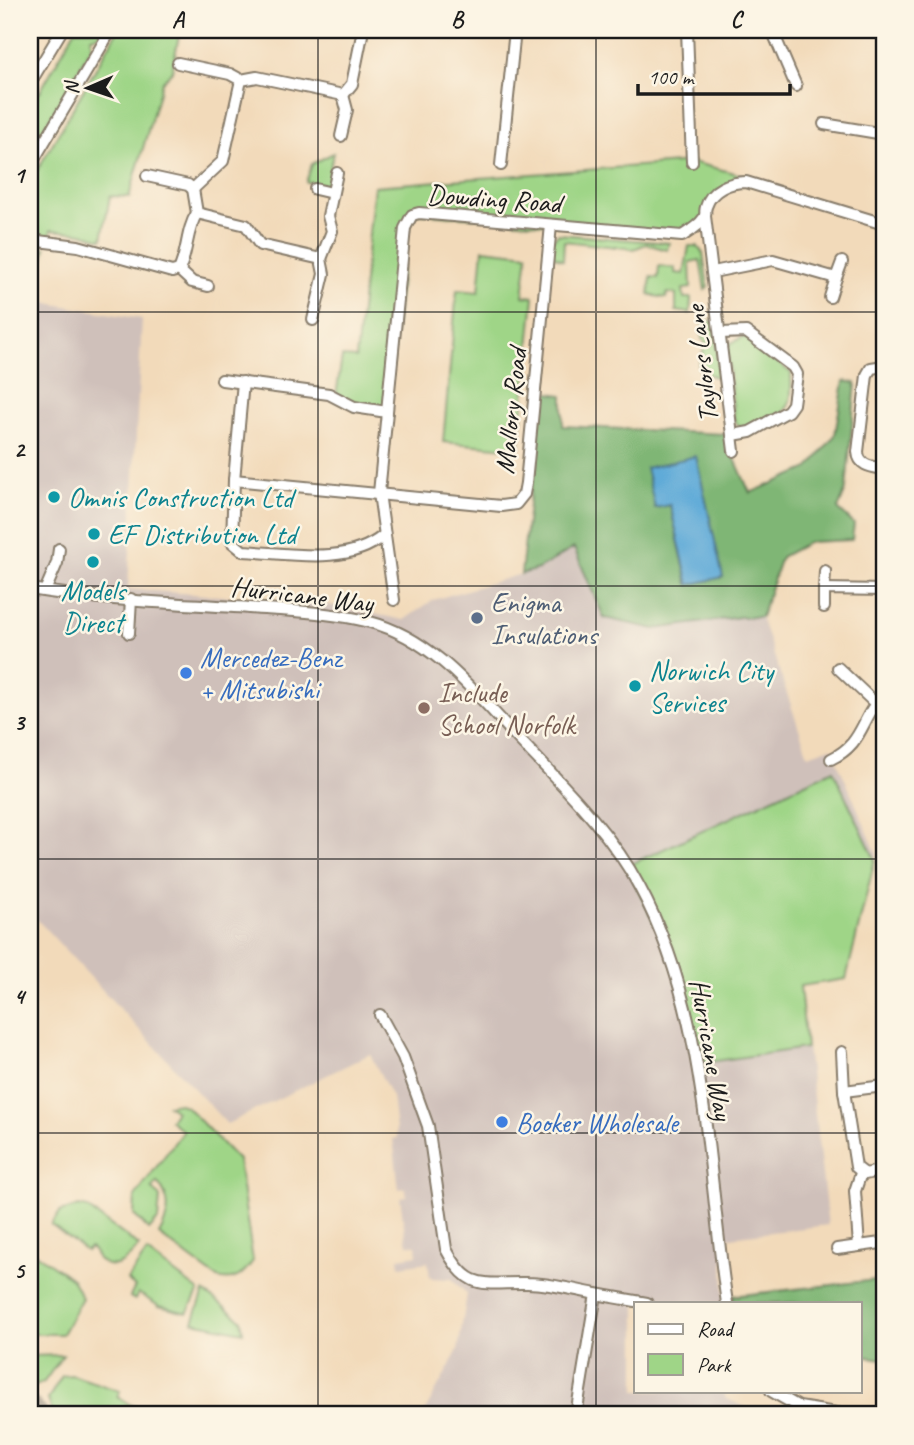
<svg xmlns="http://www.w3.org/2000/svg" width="914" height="1445" font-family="Caveat,sans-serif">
<rect width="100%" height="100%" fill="#fcf5e5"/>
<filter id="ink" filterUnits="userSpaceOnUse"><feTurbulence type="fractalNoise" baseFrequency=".0143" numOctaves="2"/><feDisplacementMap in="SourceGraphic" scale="14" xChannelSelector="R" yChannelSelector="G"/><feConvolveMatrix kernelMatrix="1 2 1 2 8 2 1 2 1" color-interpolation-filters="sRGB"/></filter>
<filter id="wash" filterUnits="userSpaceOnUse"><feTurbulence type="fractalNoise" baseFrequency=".00686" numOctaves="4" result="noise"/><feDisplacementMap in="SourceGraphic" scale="28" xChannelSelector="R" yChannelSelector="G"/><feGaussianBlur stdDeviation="1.57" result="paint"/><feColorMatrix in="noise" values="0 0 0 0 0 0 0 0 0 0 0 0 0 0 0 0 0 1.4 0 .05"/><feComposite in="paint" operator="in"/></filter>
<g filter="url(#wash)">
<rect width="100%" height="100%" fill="#f2daba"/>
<path fill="#cfc0ba" d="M30 300 142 319 128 589 325 604 404 620 433 600 538 569 596 535 665 617 752 591 808 755 831 747 877 854 846 979 800 986 828 1225 723 1238 724 1303H636V1391H725V1398L763 1415H423L458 1350 467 1294 452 1279 430 1278 428 1262 400 1266 399 1258 417 1255 416 1245H409L406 1240 400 1197 406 1196 405 1188 399 1189 393 1139 397 1138 392 1097 370 1054 227 1124 30 912Z"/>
<g fill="#9fd587" stroke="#5e7852" stroke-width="2">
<path d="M75 30H102L99 35 91 37V48L30 153V109Z"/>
<path d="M118 30H180L172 71 162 82 129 197 110 196 102 239 82 233 51 230 49 240 30 238V183Z"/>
<path d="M333 153 327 185 306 182 312 164Z"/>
<path d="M692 162 753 178 752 182 717 191 705 216 682 236 419 213 407 221 387 412 336 396 342 357 356 358 374 186Z"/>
<path d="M558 234 669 243 667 250 646 244 634 249 564 241 563 260 552 255 551 241Z"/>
<path d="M30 246 46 248 35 300H30Z"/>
<path d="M689 246H697L703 253 708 287 705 290 700 260 690 262 691 288 683 289 684 298H691L690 313 676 311V294L667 293 666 298 649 295 651 277 658 278 659 266 675 268V273L684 274Z"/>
<path d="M483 249 528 254 523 296 534 297 519 449 443 442 457 290 479 292Z"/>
<path d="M704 320 715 322 719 378 701 372 698 366 706 342 702 339Z"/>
<path d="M745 336 791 373C791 382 792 392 790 401 786 419 754 429 739 426L734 420 727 345Z"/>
<path d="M833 770 875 859 846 979 800 986 806 1048 696 1064 673 962 627 866Z"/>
<path d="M178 1103 187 1107 238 1160 253 1261C243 1275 235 1283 217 1278L159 1235C170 1215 172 1200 157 1182L152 1188 160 1197 158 1220 149 1230 134 1215 135 1196 183 1131 170 1120 176 1111 168 1105Z"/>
<path d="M79 1206 87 1208 139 1246C129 1259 115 1274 99 1260 94 1256 97 1253 90 1248L86 1251 51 1225 60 1212Z"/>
<path d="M32 1251 72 1279 82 1298 62 1334H30Z"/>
<path d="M147 1252 199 1291 187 1313 159 1306 138 1293 135 1300 130 1297 135 1287 127 1280Z"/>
<path d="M204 1292 241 1319 243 1332 193 1322Z"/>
<path d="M63 1355 44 1382 30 1388V1356Z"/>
<path d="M72 1375 120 1391 117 1397 149 1415H53L48 1399 62 1376Z"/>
</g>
<g fill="#7fb674" stroke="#4e6948" stroke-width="2" fill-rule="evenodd">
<path d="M844 381 856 383 846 489 838 509 854 524 852 540 809 542 781 557 761 617H740L655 629 604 618 574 548 538 569 521 574 542 392 563 395V426L724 434 750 493 809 468 835 435ZM670 504 723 577 688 584Z"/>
<path d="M884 1279V1359L860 1356V1303H734L733 1296Z"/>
</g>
<path fill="#60abd8" stroke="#3e647a" stroke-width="2" d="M696 456 723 577 689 585 670 505 655 508 646 468Z"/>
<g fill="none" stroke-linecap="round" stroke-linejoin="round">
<path stroke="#877b6b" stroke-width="28" d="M30 1411 34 1415"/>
</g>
</g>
<g filter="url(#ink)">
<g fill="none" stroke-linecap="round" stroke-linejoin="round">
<defs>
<g id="minor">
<path d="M687 30 692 162"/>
<path d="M772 30 796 86"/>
<path d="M178 63 230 74 241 80 257 77 343 95 352 84 363 30"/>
<path d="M30 83 62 30"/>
<path d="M824 124 884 134"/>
<path d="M341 136 347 110 343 95"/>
<path d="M501 165 515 30"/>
<path d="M30 166 111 30"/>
<path d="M147 176 188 185 193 189"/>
<path d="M193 189 197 213 246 225 260 245 321 259 332 231 328 216 337 173"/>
<path d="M193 189 223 161 241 80"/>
<path d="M315 189 332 193"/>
<path d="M705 216 734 451"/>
<path d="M30 240 78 246 172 272 179 270C188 252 186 230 197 213"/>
<path d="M179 270 192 282 208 286"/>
<path d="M713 272 773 260 836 278 842 262"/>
<path d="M830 297 836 278"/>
<path d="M313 320 324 274 321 259"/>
<path d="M721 333 746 332 793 367 797 374 793 404 788 411 750 432 733 435"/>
<path d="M884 366 871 368 867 375 858 452C859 467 873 467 884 469"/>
<path d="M222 380 329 394 354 407 387 412"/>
<path d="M234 480 243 382"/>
<path d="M383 536C347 566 287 553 243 551L232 542 234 480 501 506 516 504 524 494 526 483 551 225"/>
<path d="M30 589C102 601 176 603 249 608 289 611 331 612 370 622 431 638 473 690 514 734 558 781 609 829 639 886 708 1013 706 1164 727 1303"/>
<path d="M824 589 825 571"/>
<path d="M45 591 57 563 59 549"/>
<path d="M394 600 379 493 405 228 412 215 419 213 682 236C690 231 699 226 704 218 707 212 704 213 706 207 711 189 730 182 746 182L884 224"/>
<path d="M824 607V589L884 590"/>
<path d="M129 633 131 599"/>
<path d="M838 668 875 703"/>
<path d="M831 759C865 743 860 717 884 695"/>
<path d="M380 1015 403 1057 428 1126 446 1249C469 1293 485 1282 527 1283 550 1283 574 1290 596 1294L576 1415"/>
<path d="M842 1052 844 1091 856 1167 865 1174 884 1170"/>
<path d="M844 1091 884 1086"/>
<path d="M859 1246 881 1243"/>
<path d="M837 1249 859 1246 855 1191 861 1173"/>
<path d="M596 1294 647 1303"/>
<path d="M771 1391 799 1407 848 1415"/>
</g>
</defs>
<use href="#minor" stroke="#877b6b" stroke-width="14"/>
<use href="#minor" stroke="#fff" stroke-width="10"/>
</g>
</g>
<path fill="none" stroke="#1c1c1c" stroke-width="2" stroke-opacity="0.55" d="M318 30V1415M596 30V1415M30 312H884M30 586H884M30 859H884M30 1133H884"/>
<g fill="#0f9aa8" stroke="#fcf5e5" stroke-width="2.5">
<circle cx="54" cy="497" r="7"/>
<circle cx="94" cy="534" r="7"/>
<circle cx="93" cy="562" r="7"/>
<circle cx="635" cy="686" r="7"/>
</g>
<circle fill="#5c6f8a" stroke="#fcf5e5" stroke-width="2.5" cx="477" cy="618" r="7"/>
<g fill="#3f7fe0" stroke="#fcf5e5" stroke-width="2.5">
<circle cx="186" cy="673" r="7"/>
<circle cx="502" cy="1122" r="7"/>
</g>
<circle fill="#8d6e63" stroke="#fcf5e5" stroke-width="2.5" cx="424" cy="708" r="7"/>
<g text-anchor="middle" stroke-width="5" stroke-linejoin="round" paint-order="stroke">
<g font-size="28" fill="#1c1c1c" stroke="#fcf5e5">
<text transform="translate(494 198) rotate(4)" y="10">Dowding Road</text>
<text transform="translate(701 364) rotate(-97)" y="10">Taylors Lane</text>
<text transform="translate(510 411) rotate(-84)" y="10">Mallory Road</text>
<text transform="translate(302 594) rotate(7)" y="10">Hurricane Way</text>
<text transform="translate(712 1049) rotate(80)" y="10">Hurricane Way</text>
</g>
<g font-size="28" fill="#0d838f" stroke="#fcf5e5" text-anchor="start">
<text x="68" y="507">Omnis Construction Ltd</text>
<text x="108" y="544">EF Distribution Ltd</text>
<text x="93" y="600" text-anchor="middle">Models<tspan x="93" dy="32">Direct</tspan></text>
<text x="649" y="680">Norwich City<tspan x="649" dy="32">Services</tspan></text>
</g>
<g font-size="28" fill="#4e5e75" stroke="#fcf5e5" text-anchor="start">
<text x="491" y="612">Enigma<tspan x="491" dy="32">Insulations</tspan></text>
</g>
<g font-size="28" fill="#366cbe" stroke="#fcf5e5" text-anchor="start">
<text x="200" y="667">Mercedez-Benz<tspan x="200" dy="32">+ Mitsubishi</tspan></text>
<text x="516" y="1132">Booker Wholesale</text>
</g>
<g font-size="28" fill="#785e54" stroke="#fcf5e5" text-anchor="start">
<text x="438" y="702">Include<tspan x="438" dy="32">School Norfolk</tspan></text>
</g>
</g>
<rect width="914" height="1445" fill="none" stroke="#fcf5e5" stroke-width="77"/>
<rect x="634" y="1302" width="228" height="91" fill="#fcf5e5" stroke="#a29e95" stroke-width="2"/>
<rect x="648" y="1324" width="35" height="10" fill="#ffffff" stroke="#a29e95" stroke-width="2"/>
<text x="697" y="1336" font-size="21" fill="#1c1c1c">Road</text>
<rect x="648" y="1354" width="35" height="21" fill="#9fd587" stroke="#a29e95" stroke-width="2"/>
<text x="697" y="1372" font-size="21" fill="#1c1c1c">Park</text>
<g transform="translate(88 88) rotate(268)" stroke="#fcf5e5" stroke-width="5" paint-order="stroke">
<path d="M0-5L12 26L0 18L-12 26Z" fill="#1c1c1c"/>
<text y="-10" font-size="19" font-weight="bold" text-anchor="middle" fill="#1c1c1c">N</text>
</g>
<path d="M638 84v10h152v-10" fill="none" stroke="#1c1c1c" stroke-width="3.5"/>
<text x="648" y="84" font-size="21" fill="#1c1c1c" stroke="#fcf5e5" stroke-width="5" paint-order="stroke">100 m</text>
<rect x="38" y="38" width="838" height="1368" fill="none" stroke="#1c1c1c" stroke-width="2.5"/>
<g font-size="23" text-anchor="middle" font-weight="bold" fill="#1c1c1c">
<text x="178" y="27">A</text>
<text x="457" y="27">B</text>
<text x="736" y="27">C</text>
<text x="19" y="183">1</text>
<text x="19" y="457">2</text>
<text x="19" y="730">3</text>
<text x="19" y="1004">4</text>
<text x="19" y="1278">5</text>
</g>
</svg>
